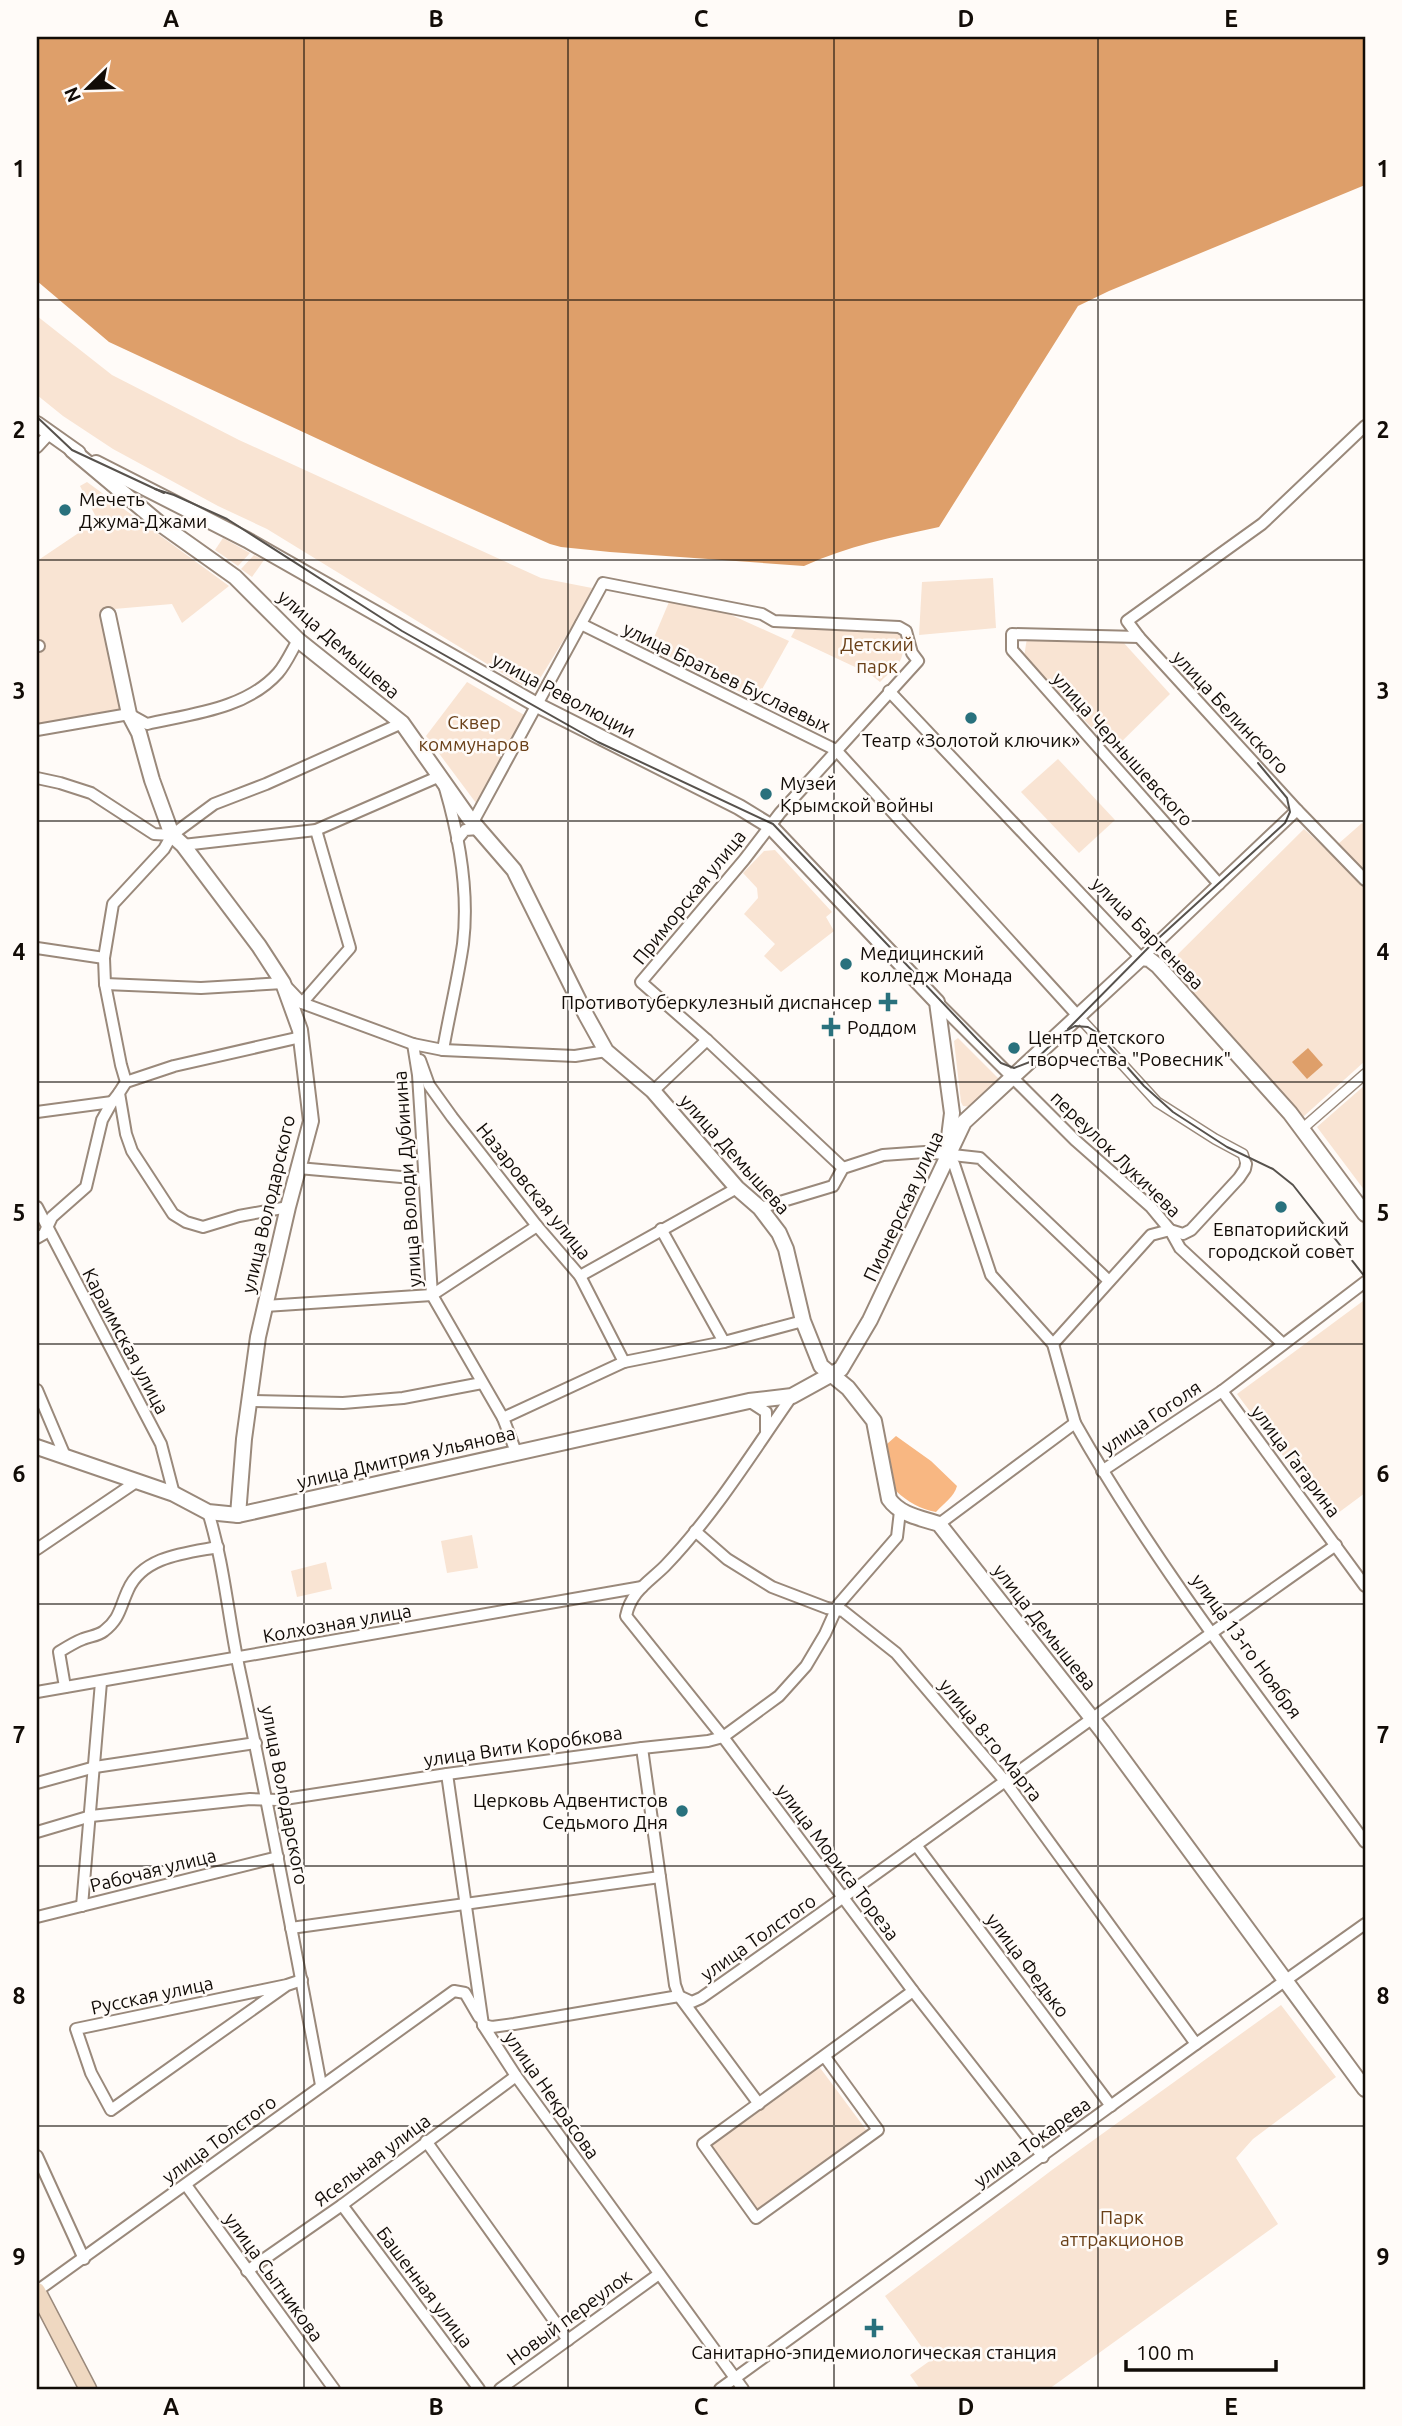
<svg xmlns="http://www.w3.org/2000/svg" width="1402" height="2426" font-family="Ubuntu,sans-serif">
<rect width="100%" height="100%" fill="#fffbf8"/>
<g fill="#f9e4d3">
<path d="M37 316 112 375 239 440 541 578 592 588 582 610 536 685 523 686 267 529 218 506 113 449 63 416 37 395Z"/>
<path d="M87 482 229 586 182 623 172 604 114 609 106 613 128 713 37 728V561L80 532 95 515 80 486Z"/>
<path d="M223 538 250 553 238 566 215 550Z"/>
<path d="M254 555 264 560 252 577 241 569Z"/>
<path d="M993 578 996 628 919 635 922 582Z"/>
<path d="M669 602 729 614 789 641 756 700 650 647Z"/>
<path d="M797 626 900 634C908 661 898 664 880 682L870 674 791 637Z"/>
<path d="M1027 638 1123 642 1170 694 1113 750 1024 657Z"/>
<path d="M467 682 526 716 476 803 426 736Z"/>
<path d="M1058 759 1115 820 1079 853 1021 792Z"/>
<path d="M1362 823 1365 826V1061L1303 1117 1167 965 1304 829 1329 852Z"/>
<path d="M775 850 832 912 826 917 834 931 781 972 764 956 775 944 744 914 758 898 757 888 743 873 764 851Z"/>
<path d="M958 1038 1000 1080 972 1107 963 1106 961 1102 954 1041Z"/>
<path d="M1365 1085V1191L1317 1127Z"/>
<path d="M1363 1301 1365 1305V1493L1330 1519 1237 1394Z"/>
<path d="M472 1535 478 1568 447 1573 441 1541Z"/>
<path d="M326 1562 332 1589 297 1597 291 1571Z"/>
<path d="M1281 2005 1336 2077 1253 2139 1236 2158 1278 2224 1049 2389H920L910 2375 931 2360 885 2296 1052 2170Z"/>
<path d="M818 2065 867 2131 755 2213 708 2146Z"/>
</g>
<path fill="#f8b782" d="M896 1436 931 1461 957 1486C954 1497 944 1503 936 1512 920 1509 908 1502 896 1491L887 1444Z"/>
<g fill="#de9f6a">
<path d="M37 37H1365V185L1109 291 1078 306 939 527C893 537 847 546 804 566L610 552 561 547 550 544 374 465 109 342 37 281Z"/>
<path d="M1308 1048 1323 1065 1307 1079 1292 1062Z"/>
</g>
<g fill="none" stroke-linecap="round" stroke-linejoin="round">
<defs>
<g id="pedestrian">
<path d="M1078 1016 1157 1102 1215 1139 1243 1154 1246 1164"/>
<path d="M1302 1129 1365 1074"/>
</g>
<g id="minor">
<path d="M1365 426 1262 524 1127 621 1139 637 1297 810 1365 880"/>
<path d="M37 447 49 434"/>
<path d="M581 624 836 750 1078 1016"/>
<path d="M1139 637 1012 634V650L1219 884"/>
<path d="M37 646H39"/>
<path d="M889 691 1141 958 1297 810"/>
<path d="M37 730 129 714 147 724C191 714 246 709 278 673 286 664 292 650 298 640"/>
<path d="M37 778 60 783 91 793 154 834 172 835 214 804 266 784 402 723"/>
<path d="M473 822 603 583 762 614 774 621 899 627 906 631 912 653 918 661 780 813 744 860 641 982 707 1040 843 1168"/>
<path d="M172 835 164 849 113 904 104 958 105 984 121 1065 126 1082 119 1093 126 1134 132 1151 173 1214 186 1222 203 1227 239 1216 288 1207"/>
<path d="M457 840 465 830 479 829"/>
<path d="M183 845 316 830 440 776"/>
<path d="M37 948 104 958"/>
<path d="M105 984 201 988 283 983 302 1003 413 1044 443 1050 575 1056 606 1051"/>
<path d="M937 1002 1075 1140 1151 1207 1170 1230 1180 1248 1283 1344"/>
<path d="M302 1003 350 948 316 830"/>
<path d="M413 1044 418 1075 432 1295 503 1418"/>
<path d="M443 1050C449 1015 458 979 463 944 469 894 459 836 445 788"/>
<path d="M420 1060 429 1085 452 1117 537 1226 580 1276 624 1362"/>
<path d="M126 1082 174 1066 301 1037"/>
<path d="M653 1091 707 1040"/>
<path d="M37 1112 112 1102"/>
<path d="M948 1154 954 1164 991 1275 1053 1344 1075 1423"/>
<path d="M298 1168 424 1179"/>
<path d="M37 1207 161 1444 174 1494"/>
<path d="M760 1208 833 1186 843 1168 883 1155 925 1152 980 1158 1109 1281"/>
<path d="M661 1229 724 1342"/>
<path d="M37 1238 44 1234 52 1217 86 1187 102 1120 112 1102 119 1093"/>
<path d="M580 1276 737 1188"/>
<path d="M265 1306 432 1295 537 1226"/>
<path d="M1053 1344 1151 1235 1170 1230 1183 1234 1191 1230 1239 1178 1245 1169 1246 1164"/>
<path d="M37 1390 65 1456"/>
<path d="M1222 1391 1365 1586"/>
<path d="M792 1396C752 1453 714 1515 665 1566 649 1582 631 1591 626 1616L723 1737 913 1991 1043 2157"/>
<path d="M250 1401 343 1403 403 1398 482 1383"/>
<path d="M749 1401 766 1412V1431"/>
<path d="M516 1452 503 1418 624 1362 724 1342 803 1321"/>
<path d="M1102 1471 1222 1391 1365 1282"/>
<path d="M208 1512C224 1563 228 1616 239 1668 269 1807 295 1946 321 2085"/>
<path d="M939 1524 1075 1423C1158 1570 1265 1705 1365 1842"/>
<path d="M695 1531 727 1559 772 1587 827 1608 843 1611 896 1653 1005 1781 1196 2044"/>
<path d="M37 1549 136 1482"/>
<path d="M65 1687 59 1652C67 1647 75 1642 83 1639 90 1636 98 1636 104 1631 120 1619 120 1607 128 1590 143 1556 186 1553 218 1547"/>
<path d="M37 1692 642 1587"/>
<path d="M642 1748 675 1985 679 1996 759 2104"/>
<path d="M447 1774 483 2025 516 2076 743 2389"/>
<path d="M37 1783 95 1767 256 1743"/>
<path d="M37 1832 91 1816 250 1799 278 1800 447 1774 642 1748 708 1741 723 1737 779 1696 806 1666 825 1634 838 1605 897 1537 900 1511"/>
<path d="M916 1845 1111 2106"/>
<path d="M82 1906 101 1682"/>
<path d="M37 1917 278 1857"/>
<path d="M291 1928 660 1877"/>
<path d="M287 1985 76 2029 91 2073 111 2110 287 1985 302 1980"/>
<path d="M483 2025 492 2027 514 2024 679 1996 692 2002 701 1998C914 1849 1123 1694 1336 1545"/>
<path d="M825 2057 878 2130 756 2218 703 2144 913 1991"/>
<path d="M426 2141 568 2340"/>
<path d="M37 2156 84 2259"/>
<path d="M186 2185 334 2389"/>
<path d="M342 2205 479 2389"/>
<path d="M247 2271 342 2205 516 2076"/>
<path d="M37 2291 454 1991 465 1993 479 2017"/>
<path d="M500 2389 659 2274"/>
<path d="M720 2389 1196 2044 1365 1924"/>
</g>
<g id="tertiary">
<path d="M37 424 78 453"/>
<path d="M72 450 159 523 235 577 298 640 402 723 469 818 514 870 586 1015 606 1051 653 1091 737 1188 760 1208 779 1233 786 1249 803 1321 821 1366 848 1388 874 1421 889 1499C900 1515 921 1518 939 1524L1102 1731 1365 2089"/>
<path d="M96 463 247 540 537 705 739 807 770 826 937 1002 952 1113 948 1145"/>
<path d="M108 615 129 714 139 733 152 780 172 835 183 845 259 946 283 983 300 1030 311 1121 288 1207 258 1337 244 1439 238 1515"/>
<path d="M37 1447 174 1494 208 1512 238 1515 749 1401 792 1396 841 1369 870 1320 964 1122 1141 958 1149 959 1158 966 1290 1113 1365 1214"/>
</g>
<path id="secondary" d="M37 2291 88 2389"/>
</defs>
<use href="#pedestrian" stroke="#9a897b" stroke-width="12"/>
<use href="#minor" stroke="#9a897b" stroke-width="14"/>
<use href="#tertiary" stroke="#9a897b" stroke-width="18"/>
<use href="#secondary" stroke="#9a897b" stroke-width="19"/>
<use href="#pedestrian" stroke="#fff" stroke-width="9"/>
<use href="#minor" stroke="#fff" stroke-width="10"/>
<use href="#tertiary" stroke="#fff" stroke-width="14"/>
<use href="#secondary" stroke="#efd8c1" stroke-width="16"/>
<g stroke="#57524d" stroke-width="2">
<path d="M37 417 72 450 164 493"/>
<path d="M155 489 174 495 227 519 402 631 598 742 773 824 977 1039 1001 1063 1014 1068 1035 1060 1066 1031 1075 1026 1088 1027 1096 1032 1144 1086 1173 1112 1227 1147 1273 1169 1293 1185 1365 1277"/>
<path d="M1068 1029 1151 945 1285 823 1290 812 1287 798 1258 763"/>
</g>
</g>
<path fill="none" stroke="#120c07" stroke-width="2" stroke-opacity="0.55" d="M304 37V2389M568 37V2389M834 37V2389M1098 37V2389M37 300H1365M37 560H1365M37 821H1365M37 1082H1365M37 1344H1365M37 1604H1365M37 1866H1365M37 2126H1365"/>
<g fill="#29717d" stroke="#fffbf8" stroke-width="2.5">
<circle cx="65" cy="510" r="7"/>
<circle cx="971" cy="718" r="7"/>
<circle cx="766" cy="794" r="7"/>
<circle cx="846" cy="964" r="7"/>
<path d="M884.5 991.5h7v7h7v7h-7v7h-7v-7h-7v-7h7z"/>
<path d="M827.5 1016.5h7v7h7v7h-7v7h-7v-7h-7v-7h7z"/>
<circle cx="1014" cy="1048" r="7"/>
<circle cx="1281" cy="1207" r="7"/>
<circle cx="682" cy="1811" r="7"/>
<path d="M870.5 2317.5h7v7h7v7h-7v7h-7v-7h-7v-7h7z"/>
</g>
<g text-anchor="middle" stroke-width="5" stroke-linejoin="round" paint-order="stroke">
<g font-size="19" fill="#120c07" stroke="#fffbf8" text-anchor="start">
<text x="79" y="506">Мечеть<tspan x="79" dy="22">Джума-Джами</tspan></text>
<text x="971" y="747" text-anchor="middle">Театр «Золотой ключик»</text>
<text x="780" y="790">Музей<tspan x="780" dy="22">Крымской войны</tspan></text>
<text x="860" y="960">Медицинский<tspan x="860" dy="22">колледж Монада</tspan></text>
<text x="872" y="1009" text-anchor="end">Противотуберкулезный диспансер</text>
<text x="847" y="1034">Роддом</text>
<text x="1028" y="1044">Центр детского<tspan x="1028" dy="22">творчества "Ровесник"</tspan></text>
<text x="1281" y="1236" text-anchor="middle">Евпаторийский<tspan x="1281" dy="22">городской совет</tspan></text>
<text x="668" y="1807" text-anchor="end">Церковь Адвентистов<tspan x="668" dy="22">Седьмого Дня</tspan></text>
<text x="874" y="2359" text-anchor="middle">Санитарно-эпидемиологическая станция</text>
</g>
<g font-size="19" fill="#120c07" stroke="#fffbf8">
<text transform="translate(339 644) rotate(41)" y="7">улица Демышева</text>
<text transform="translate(727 677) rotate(26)" y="7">улица Братьев Буслаевых</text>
<text transform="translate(564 695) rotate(28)" y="7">улица Революции</text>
<text transform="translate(1231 712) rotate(47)" y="7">улица Белинского</text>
<text transform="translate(1123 749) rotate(48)" y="7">улица Чернышевского</text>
<text transform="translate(689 897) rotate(-51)" y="7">Приморская улица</text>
<text transform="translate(1148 933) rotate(45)" y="7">улица Бартенева</text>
<text transform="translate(735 1154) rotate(48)" y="7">улица Демышева</text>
<text transform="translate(1116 1154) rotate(44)" y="7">переулок Лукичева</text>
<text transform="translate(407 1179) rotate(-94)" y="7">улица Володи Дубинина</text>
<text transform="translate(534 1191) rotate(51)" y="7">Назаровская улица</text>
<text transform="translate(268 1204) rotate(-77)" y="7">улица Володарского</text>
<text transform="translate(903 1206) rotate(-65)" y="7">Пионерская улица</text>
<text transform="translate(126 1341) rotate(62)" y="7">Караимская улица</text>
<text transform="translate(1151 1417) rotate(-34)" y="7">улица Гоголя</text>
<text transform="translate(406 1457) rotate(-13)" y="7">улица Дмитрия Ульянова</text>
<text transform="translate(1296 1461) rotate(53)" y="7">улица Гагарина</text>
<text transform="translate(337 1623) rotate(-10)" y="7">Колхозная улица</text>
<text transform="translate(1045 1627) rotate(52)" y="7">улица Демышева</text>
<text transform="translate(1247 1646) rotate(54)" y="7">улица 13-го Ноября</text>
<text transform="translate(991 1740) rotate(51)" y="7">улица 8-го Марта</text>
<text transform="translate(523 1746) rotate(-8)" y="7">улица Вити Коробкова</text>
<text transform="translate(285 1795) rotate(79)" y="7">улица Володарского</text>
<text transform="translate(838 1862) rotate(53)" y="7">улица Мориса Тореза</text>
<text transform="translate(153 1870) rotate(-14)" y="7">Рабочая улица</text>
<text transform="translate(758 1937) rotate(-35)" y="7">улица Толстого</text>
<text transform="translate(1028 1965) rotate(53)" y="7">улица Федько</text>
<text transform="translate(152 1995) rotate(-12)" y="7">Русская улица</text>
<text transform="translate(552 2095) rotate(55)" y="7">улица Некрасова</text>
<text transform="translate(219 2139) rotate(-36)" y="7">улица Толстого</text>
<text transform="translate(1032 2142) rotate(-36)" y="7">улица Токарева</text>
<text transform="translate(372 2160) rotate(-37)" y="7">Ясельная улица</text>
<text transform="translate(274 2277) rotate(54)" y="7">улица Сытникова</text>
<text transform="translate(425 2287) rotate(53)" y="7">Башенная улица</text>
<text transform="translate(569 2317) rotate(-36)" y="7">Новый переулок</text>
</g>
<g font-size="19" fill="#6a4018" stroke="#fffbf8">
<text x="877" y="651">Детский<tspan x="877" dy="22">парк</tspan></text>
<text x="474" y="729">Сквер<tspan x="474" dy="22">коммунаров</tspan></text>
<text x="1122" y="2224">Парк<tspan x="1122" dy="22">аттракционов</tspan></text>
</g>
</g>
<rect width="1402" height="2426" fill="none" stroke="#fffbf8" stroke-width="77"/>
<g transform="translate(88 88) rotate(247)" stroke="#fffbf8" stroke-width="5" paint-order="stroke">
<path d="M0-5L12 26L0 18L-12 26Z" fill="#120c07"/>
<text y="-10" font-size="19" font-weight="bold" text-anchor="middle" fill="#120c07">N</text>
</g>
<path d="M1126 2360v10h150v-10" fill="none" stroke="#120c07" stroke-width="3.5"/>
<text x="1136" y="2360" font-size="21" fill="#120c07" stroke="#fffbf8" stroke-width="5" paint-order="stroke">100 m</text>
<rect x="38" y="38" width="1326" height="2350" fill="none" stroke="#120c07" stroke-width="2.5"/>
<g font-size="23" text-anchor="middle" font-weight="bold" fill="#120c07">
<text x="171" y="27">A</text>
<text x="436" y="27">B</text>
<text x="701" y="27">C</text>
<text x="966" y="27">D</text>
<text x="1231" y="27">E</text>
<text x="19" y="177">1</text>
<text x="1383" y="177">1</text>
<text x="19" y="438">2</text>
<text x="1383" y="438">2</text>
<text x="19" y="699">3</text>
<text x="1383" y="699">3</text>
<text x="19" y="960">4</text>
<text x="1383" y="960">4</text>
<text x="19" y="1221">5</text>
<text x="1383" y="1221">5</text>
<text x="19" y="1482">6</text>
<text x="1383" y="1482">6</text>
<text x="19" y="1743">7</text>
<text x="1383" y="1743">7</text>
<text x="19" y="2004">8</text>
<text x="1383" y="2004">8</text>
<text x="19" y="2265">9</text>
<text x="1383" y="2265">9</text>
<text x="171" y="2415">A</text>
<text x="436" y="2415">B</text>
<text x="701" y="2415">C</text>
<text x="966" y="2415">D</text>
<text x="1231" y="2415">E</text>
</g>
</svg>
